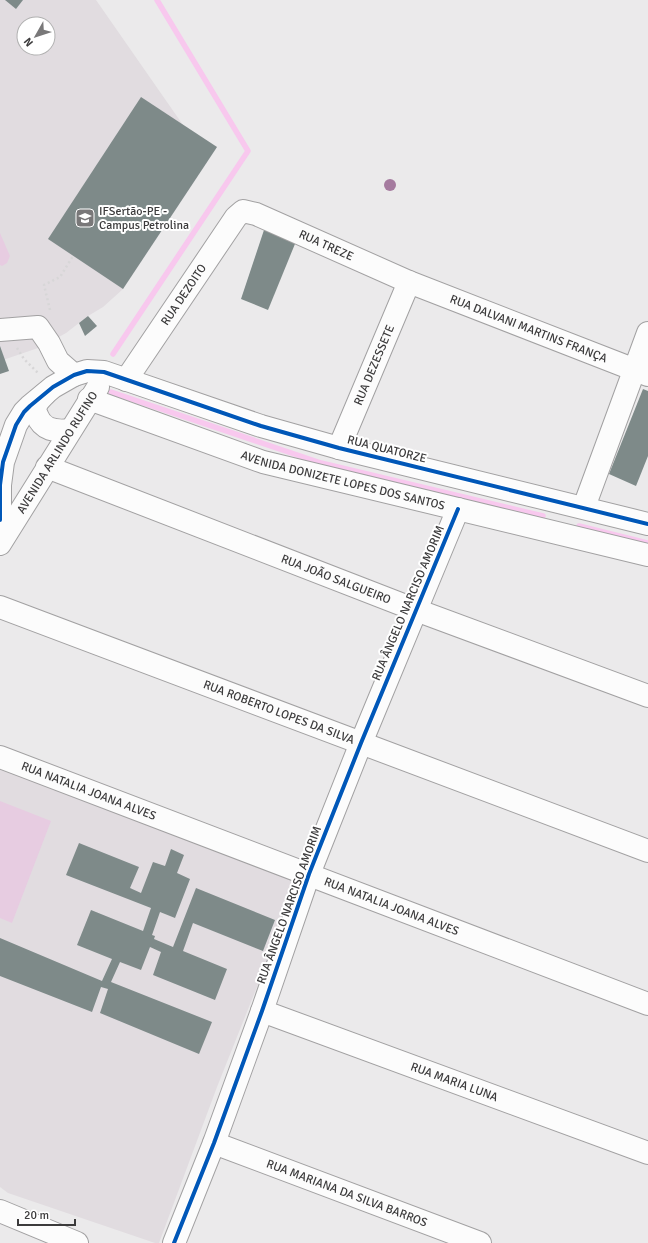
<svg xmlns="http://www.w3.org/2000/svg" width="648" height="1243" font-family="Signika,sans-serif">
<rect width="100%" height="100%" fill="#ebeaeb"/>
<g fill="#e1dce0" fill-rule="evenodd">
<path d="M0 0H96L183 125 217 147 123 289 103 307 88 316 66 333 41 347 0 361ZM24 24H48V48H24Z"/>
<path d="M0 764 300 879 217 1087 159 1243H155L8 1193 0 1187Z"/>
</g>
<g fill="#e7cce1">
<path d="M0 233 10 256 7 263 2 266 0 265Z"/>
<path d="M0 801 51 821 12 923 0 918Z"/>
</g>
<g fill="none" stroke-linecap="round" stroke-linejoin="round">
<g stroke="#f8c8ee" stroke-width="5.5">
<path d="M113 354 248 151 157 0"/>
<path d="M111 392 321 463 543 516"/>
<path d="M579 526 648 543"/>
</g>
</g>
<g fill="#7e8a89">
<path d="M5 0H23L16 9Z"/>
<path d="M141 97 217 147 123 289 48 239Z"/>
<path d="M265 227 297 239 268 310 241 299Z"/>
<path d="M88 316 97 326 85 336 79 323Z"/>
<path d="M0 346 9 371 0 374Z"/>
<path d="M643 389 648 391V456L636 486 609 474Z"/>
<path d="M79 843 139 867 130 888 141 893 153 862 165 866 171 849 184 855 177 873 190 879 175 918 160 912 152 935 155 936 154 939 173 947 196 888 275 920 263 951 193 923 183 951 227 969 215 1000 153 975 161 952 150 947 141 970 120 962 111 982 212 1022 199 1054 100 1013 108 989 101 987 92 1012 0 976V938L102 981 112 959 77 945 91 910 143 931 151 908 66 875Z"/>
</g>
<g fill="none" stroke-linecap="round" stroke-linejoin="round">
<defs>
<g id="minor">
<path d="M0 330 38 327 49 343 58 361 74 375"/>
<path id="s1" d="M126 380 236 217 243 211 256 214 409 282 648 375"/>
<path d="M45 394C42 397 37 402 36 406 35 410 35 412 37 415 42 430 56 432 70 430"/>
<path id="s2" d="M89 399 263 462 648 555"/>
<path id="s3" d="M339 448 409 282"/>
<path id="s4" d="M47 467 416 610 648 696"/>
<path d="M584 507 648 333"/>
<path d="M0 520V485L3 462 16 425 24 412 30 406 53 387 74 375 87 371 104 372 261 426 339 448 648 524"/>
<path id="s5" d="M0 544 98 387"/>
<path id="s6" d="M0 607 648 851"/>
<path id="s7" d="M0 757 648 1004"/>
<path id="s8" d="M262 1011 648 1153"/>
<path id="s9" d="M214 1143 480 1243"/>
<path d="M0 1211 77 1243"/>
<path d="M174 1243 214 1143 262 1011 309 874 361 743 458 509"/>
</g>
</defs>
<use href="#minor" stroke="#a2a1a2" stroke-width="24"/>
<g stroke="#d7d6d7" stroke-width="2.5" stroke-dasharray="2 3" stroke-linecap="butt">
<path d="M50 310 44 285 60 277 73 256"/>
<path d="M17 348 24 359 38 373"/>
</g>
<use href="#minor" stroke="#fcfcfc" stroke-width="22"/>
<defs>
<g id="cycleway">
<path d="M0 520V485L3 462 16 425 24 412 30 406 53 387 74 375 87 371 104 372 261 426 339 448 648 524"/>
<path d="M174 1243 214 1143 262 1011 309 874 361 743 458 509"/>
</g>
</defs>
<use href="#cycleway" stroke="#fff" stroke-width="6"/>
<use href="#cycleway" stroke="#0057b8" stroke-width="4"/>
</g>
<circle fill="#a57b9f" cx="390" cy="185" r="6"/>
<defs>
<symbol id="university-square" viewBox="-11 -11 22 22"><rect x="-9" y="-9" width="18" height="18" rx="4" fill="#797879" stroke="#fff"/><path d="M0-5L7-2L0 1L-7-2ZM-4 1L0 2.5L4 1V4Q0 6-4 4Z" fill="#fff"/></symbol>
</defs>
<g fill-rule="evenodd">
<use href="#university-square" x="74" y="207" width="22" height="22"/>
</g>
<g text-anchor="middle" stroke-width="4" stroke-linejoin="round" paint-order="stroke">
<g font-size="12" fill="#3c3b3c" stroke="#fff" text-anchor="start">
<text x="99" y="215">IFSertão-PE -<tspan x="99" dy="14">Campus Petrolina</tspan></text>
</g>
<g font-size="12" fill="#3c3b3c" stroke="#fff">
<text dy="4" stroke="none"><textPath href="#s1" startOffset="296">RUA TREZE</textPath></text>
<text dy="4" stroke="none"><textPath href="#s1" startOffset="103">RUA DEZOITO</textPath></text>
<text dy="4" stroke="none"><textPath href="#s1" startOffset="515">RUA DALVANI MARTINS FRANÇA</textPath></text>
<text dy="4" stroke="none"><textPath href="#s3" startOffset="90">RUA DEZESSETE</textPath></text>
<text transform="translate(387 449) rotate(14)" y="4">RUA QUATORZE</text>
<text dy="4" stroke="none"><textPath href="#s5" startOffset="108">AVENIDA ARLINDO RUFINO</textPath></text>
<text dy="4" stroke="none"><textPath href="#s2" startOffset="267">AVENIDA DONIZETE LOPES DOS SANTOS</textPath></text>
<text dy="4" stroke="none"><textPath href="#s4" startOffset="310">RUA JOÃO SALGUEIRO</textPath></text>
<text transform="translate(408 603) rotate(-67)" y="4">RUA ÂNGELO NARCISO AMORIM</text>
<text dy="4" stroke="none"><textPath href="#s6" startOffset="298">RUA ROBERTO LOPES DA SILVA</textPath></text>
<text dy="4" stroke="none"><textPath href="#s7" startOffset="95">RUA NATALIA JOANA ALVES</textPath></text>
<text transform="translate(289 905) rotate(-70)" y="4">RUA ÂNGELO NARCISO AMORIM</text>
<text dy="4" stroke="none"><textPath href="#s7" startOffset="419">RUA NATALIA JOANA ALVES</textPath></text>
<text dy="4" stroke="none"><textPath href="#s8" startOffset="205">RUA MARIA LUNA</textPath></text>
<text dy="4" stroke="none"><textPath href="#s9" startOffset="142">RUA MARIANA DA SILVA BARROS</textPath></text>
</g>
</g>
<g transform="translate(36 36) rotate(231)"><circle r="19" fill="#ffffff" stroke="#b1b1b1"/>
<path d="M0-3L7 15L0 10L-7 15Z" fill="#797879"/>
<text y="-6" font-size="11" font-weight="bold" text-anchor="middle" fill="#3c3b3c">N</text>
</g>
<path d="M18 1219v6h57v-6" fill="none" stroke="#3c3b3c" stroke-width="2"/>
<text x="24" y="1219" font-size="12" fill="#3c3b3c" stroke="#ffffff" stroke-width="3" paint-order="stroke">20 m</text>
</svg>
